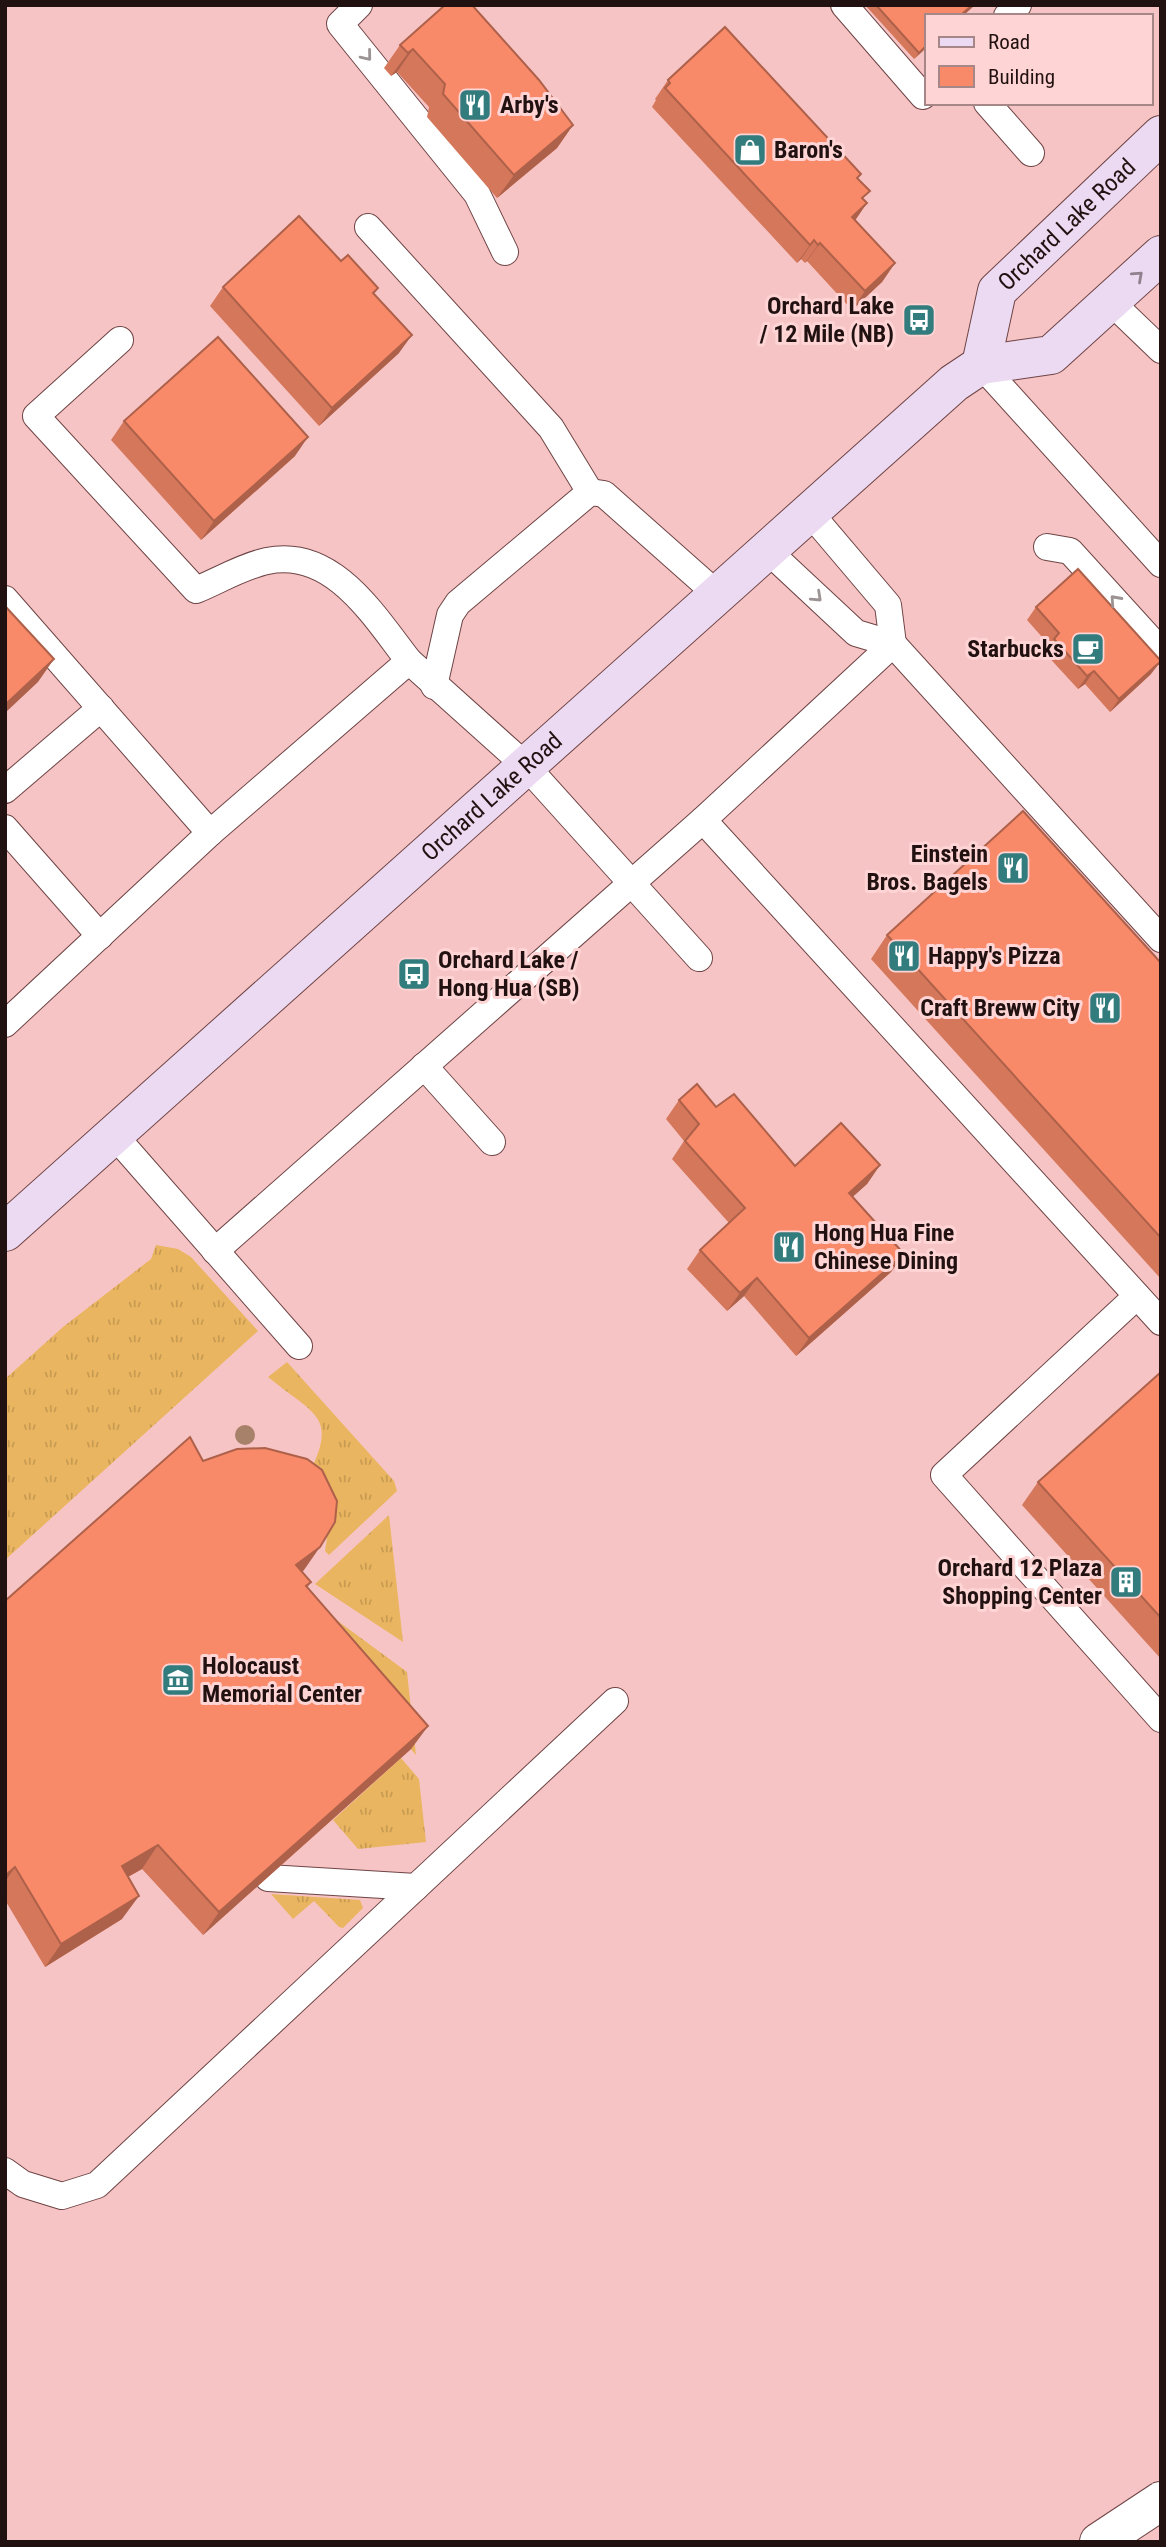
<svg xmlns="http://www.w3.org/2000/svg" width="1166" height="2547" font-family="'Roboto Condensed',sans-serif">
<defs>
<pattern id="grass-tufts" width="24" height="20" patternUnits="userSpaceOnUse" patternTransform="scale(1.75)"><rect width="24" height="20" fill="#eab560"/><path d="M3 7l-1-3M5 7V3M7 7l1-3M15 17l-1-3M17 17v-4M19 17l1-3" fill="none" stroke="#c89b52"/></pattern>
</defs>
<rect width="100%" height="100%" fill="#f7c4c5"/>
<g fill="url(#grass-tufts)">
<path d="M156 1245 178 1249 191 1257 258 1331 5 1560V1379L63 1327 151 1259Z"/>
<path d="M287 1362 394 1481 397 1491 329 1555 325 1551 329 1525 304 1484C340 1415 318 1418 268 1377Z"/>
<path d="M389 1515 403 1642 315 1584Z"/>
<path d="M304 1596 407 1672 416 1755 289 1609Z"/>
<path d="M401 1758 419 1779 426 1842 358 1849 333 1820Z"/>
<path d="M271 1894 360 1900 363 1908 343 1928 339 1927 314 1901 293 1919Z"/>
</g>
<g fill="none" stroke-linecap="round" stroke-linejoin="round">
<defs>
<g id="lane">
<path d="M359 5 340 24 477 194 505 252"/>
<path d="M844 5 923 96 926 92"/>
<path d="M1007 16 1018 5"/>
<path d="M987 103 1031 153"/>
<path d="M368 227 551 428 590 492"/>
<path d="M1110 301 1161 350"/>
<path d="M120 340 36 416 196 590C218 581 243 566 267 561 333 547 374 616 409 661"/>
<path d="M981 365 1161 564"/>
<path d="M810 513 888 605 893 644"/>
<path d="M1047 547 1070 551 1161 651"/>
<path d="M767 550 856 633 893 644 1161 939"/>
<path d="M5 599 210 833 409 661 526 766 699 958"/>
<path d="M434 686 450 615 458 603 590 492 604 494 719 596"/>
<path d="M5 790 101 708"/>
<path d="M703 820 1161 1322"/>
<path d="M5 828 100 936"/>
<path d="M5 1024 210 833"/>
<path d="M424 1066 492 1142"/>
<path d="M114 1135 299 1346"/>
<path d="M215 1251 703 820 893 644"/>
<path d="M1137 1296 944 1475 1161 1719"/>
<path d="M268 1878 416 1887"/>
<path d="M5 2171 23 2184 62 2196 97 2185 615 1701"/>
</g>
<path id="street" d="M1099 2542 1161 2501"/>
<g id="secondary">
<path id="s1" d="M981 365 997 291 1161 135"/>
<path id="s2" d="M5 1232 954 383 981 365 1051 355 1161 255"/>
</g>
</defs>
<use href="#lane" stroke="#6e4445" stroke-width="28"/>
<use href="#street" stroke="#6e4445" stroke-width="40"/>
<use href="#secondary" stroke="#6e4445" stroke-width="40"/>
<use href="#lane" stroke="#fff" stroke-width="26"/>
<use href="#street" stroke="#fff" stroke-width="38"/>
<use href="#secondary" stroke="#ecdaf2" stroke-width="38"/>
</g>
<circle fill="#a7816a" cx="245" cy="1435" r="10"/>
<g fill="#d5775a">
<path d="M445 5 573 125 557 148 497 198 427 117 429 107 397 72 391 76 384 68 400 45Z"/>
<path d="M865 5H975L926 16V48L914 59Z"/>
<path d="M668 80 858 179 863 200 867 203 855 220 895 263 882 282 852 310 807 261 805 263 801 259 797 263 652 107 656 100 655 99Z"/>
<path d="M223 287 378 288 374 294 399 353 319 426 210 306Z"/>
<path d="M124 421 295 456 201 540 111 440Z"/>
<path d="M1036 607 1151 674 1110 712 1085 684 1078 689 1044 652 1049 645 1027 620Z"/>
<path d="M887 935 1161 963V1279L871 959Z"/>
<path d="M679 1100 716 1107 795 1166 880 1165 867 1184 852 1197 904 1254 891 1272 796 1356 744 1296 727 1311 687 1269 700 1250 729 1223 672 1159 684 1141 666 1119Z"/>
<path d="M1161 1372V1659L1022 1505 1038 1482Z"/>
<path d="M203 1461 304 1570 302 1572 311 1582 307 1588 428 1726 411 1749 203 1935 142 1869 128 1877 122 1919 45 1967 5 1900V1601Z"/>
</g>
<g fill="#ae614a">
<path d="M972 5H975L963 16H960Z"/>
<path d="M926 46V48L914 59 919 53Z"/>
<path d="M413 49 397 72 391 76 408 53Z"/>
<path d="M573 125 557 148 497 198 514 175Z"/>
<path d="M867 203 854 222 852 217Z"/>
<path d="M814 240 801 259 797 263 810 245Z"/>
<path d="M820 243 807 261 805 263 818 245Z"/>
<path d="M895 263 882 282 852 310 865 291Z"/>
<path d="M412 335 399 353 319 426 332 408Z"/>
<path d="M308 437 295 456 201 540 214 521Z"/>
<path d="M54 659 38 682 5 713V706L7 703Z"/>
<path d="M1161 661 1151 674 1110 712 1119 699Z"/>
<path d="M1094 671 1085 684 1078 689 1087 676Z"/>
<path d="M880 1165 867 1184 836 1212 849 1193Z"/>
<path d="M904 1254 891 1272 796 1356 809 1338Z"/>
<path d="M757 1278 744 1296 727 1311 740 1293Z"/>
<path d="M320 1547 304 1570 280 1588 296 1565Z"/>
<path d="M428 1726 411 1749 203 1935 219 1912Z"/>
<path d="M158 1845 142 1869 106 1889 122 1866Z"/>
<path d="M15 1867 5 1882V1874Z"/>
<path d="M139 1896 122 1919 45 1967 61 1944Z"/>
</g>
<g fill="#f88a69" stroke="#ae614a" stroke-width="2">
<path d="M445 5H472L539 80 573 125 514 175 443 94 445 84 413 49 408 53 400 45Z"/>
<path d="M876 5H972L960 16H926V46L919 53Z"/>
<path d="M725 27 861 174 857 178 870 191 862 198 867 203 852 217 895 263 865 291 820 243 818 245 814 240 810 245 665 88 670 83 668 80Z"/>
<path d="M299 216 341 261 348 255 378 288 373 293 412 335 332 408 223 287Z"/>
<path d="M218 337 308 437 214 521 124 421Z"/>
<path d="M1078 569 1161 661 1119 699 1094 671 1087 676 1054 639 1059 633 1036 607Z"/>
<path d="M5 606 54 659 7 703 5 701Z"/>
<path d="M1023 811 1161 963V1238L887 935Z"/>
<path d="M697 1084 716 1107 734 1094 795 1166 841 1123 880 1165 849 1193 904 1254 809 1338 757 1278 740 1293 700 1250 745 1208 685 1141 699 1124 679 1100Z"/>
<path d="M1161 1372V1618L1038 1482Z"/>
<path d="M190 1437 203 1461 237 1449 265 1448 307 1459 322 1470 337 1501 335 1522 320 1547 296 1565 311 1582 306 1586 428 1726 219 1912 158 1845 122 1866 139 1896 61 1944 15 1867 7 1874H5V1601Z"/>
</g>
<defs><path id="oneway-chevron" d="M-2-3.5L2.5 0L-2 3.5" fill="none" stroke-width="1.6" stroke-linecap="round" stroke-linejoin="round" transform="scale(1.75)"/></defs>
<g stroke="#9c9494">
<use href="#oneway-chevron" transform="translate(367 56) rotate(51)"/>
<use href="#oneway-chevron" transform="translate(817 597) rotate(43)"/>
<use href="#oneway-chevron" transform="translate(1115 600) rotate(-132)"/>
</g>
<use stroke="#91808d" href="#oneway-chevron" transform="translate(1138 276) rotate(-42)"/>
<defs>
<symbol id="restaurant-square" viewBox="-11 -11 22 22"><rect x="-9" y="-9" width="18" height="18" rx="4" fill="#337c7e" stroke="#fed4d4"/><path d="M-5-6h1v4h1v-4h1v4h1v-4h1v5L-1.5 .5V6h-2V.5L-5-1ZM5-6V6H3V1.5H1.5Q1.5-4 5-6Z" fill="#fff"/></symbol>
<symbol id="shop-square" viewBox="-11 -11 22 22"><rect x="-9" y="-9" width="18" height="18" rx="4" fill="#337c7e" stroke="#fed4d4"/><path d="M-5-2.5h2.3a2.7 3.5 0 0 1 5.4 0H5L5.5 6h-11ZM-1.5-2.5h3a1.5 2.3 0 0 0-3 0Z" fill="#fff"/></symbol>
<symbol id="bus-square" viewBox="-11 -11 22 22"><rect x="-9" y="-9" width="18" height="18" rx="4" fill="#337c7e" stroke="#fed4d4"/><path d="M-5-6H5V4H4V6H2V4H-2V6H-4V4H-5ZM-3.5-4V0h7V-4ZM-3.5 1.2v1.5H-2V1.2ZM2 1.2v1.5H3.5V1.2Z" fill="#fff"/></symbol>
<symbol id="cafe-square" viewBox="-11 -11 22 22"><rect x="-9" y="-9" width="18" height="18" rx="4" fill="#337c7e" stroke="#fed4d4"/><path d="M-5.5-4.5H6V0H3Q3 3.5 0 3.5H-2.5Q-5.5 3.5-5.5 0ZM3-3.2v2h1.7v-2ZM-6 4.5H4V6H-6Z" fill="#fff"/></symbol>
<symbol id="building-square" viewBox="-11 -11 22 22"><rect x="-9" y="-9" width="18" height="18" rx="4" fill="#337c7e" stroke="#fed4d4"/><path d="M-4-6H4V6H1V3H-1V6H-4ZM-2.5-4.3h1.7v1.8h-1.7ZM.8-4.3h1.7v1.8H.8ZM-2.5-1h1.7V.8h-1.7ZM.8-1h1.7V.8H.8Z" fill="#fff"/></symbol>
<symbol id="museum-square" viewBox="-11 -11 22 22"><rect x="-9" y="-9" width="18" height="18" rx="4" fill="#337c7e" stroke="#fed4d4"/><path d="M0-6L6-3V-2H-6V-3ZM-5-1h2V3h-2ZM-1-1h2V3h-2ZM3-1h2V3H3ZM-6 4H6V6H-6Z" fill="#fff"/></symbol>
</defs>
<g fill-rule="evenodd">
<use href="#restaurant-square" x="456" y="86" width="38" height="38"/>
<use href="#shop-square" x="731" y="131" width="38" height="38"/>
<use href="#bus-square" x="900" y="301" width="38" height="38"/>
<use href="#cafe-square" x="1069" y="630" width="38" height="38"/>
<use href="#restaurant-square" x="994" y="849" width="38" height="38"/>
<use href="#restaurant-square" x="885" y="937" width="38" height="38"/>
<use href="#bus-square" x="395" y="955" width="38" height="38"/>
<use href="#restaurant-square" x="1086" y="989" width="38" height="38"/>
<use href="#restaurant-square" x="770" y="1228" width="38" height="38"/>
<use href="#building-square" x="1107" y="1563" width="38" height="38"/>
<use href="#museum-square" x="159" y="1661" width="38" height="38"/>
</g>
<g text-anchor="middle" stroke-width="6" stroke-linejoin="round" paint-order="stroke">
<g font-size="24" font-weight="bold" fill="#211" stroke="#fed4d4" text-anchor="start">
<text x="500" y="113">Arby's</text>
<text x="774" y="158">Baron's</text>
<text x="894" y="314" text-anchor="end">Orchard Lake<tspan x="894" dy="28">/ 12 Mile (NB)</tspan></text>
<text x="1064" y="657" text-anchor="end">Starbucks</text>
<text x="988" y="862" text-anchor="end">Einstein<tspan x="988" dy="28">Bros. Bagels</tspan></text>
<text x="928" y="964">Happy's Pizza</text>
<text x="438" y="968">Orchard Lake /<tspan x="438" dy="28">Hong Hua (SB)</tspan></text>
<text x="1080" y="1016" text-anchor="end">Craft Breww City</text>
<text x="814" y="1241">Hong Hua Fine<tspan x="814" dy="28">Chinese Dining</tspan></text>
<text x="1102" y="1576" text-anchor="end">Orchard 12 Plaza<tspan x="1102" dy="28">Shopping Center</tspan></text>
<text x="202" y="1674">Holocaust<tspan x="202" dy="28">Memorial Center</tspan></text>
</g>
<g font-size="24" fill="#211" stroke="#fed4d4">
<text dy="8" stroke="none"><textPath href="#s1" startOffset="172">Orchard Lake Road</textPath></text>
<text dy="8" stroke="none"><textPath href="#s2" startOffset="653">Orchard Lake Road</textPath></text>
</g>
</g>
<rect width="1166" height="2547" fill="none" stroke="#221111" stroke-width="14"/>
<rect x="925" y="14" width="228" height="91" fill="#fed4d4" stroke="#a68686" stroke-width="2"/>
<rect x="939" y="37" width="35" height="10" fill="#ecdaf2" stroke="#a68686" stroke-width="2"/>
<text x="988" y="49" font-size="21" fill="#221111">Road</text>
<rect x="939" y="66" width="35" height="21" fill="#f88a69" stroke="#a68686" stroke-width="2"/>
<text x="988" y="84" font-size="21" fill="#221111">Building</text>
</svg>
